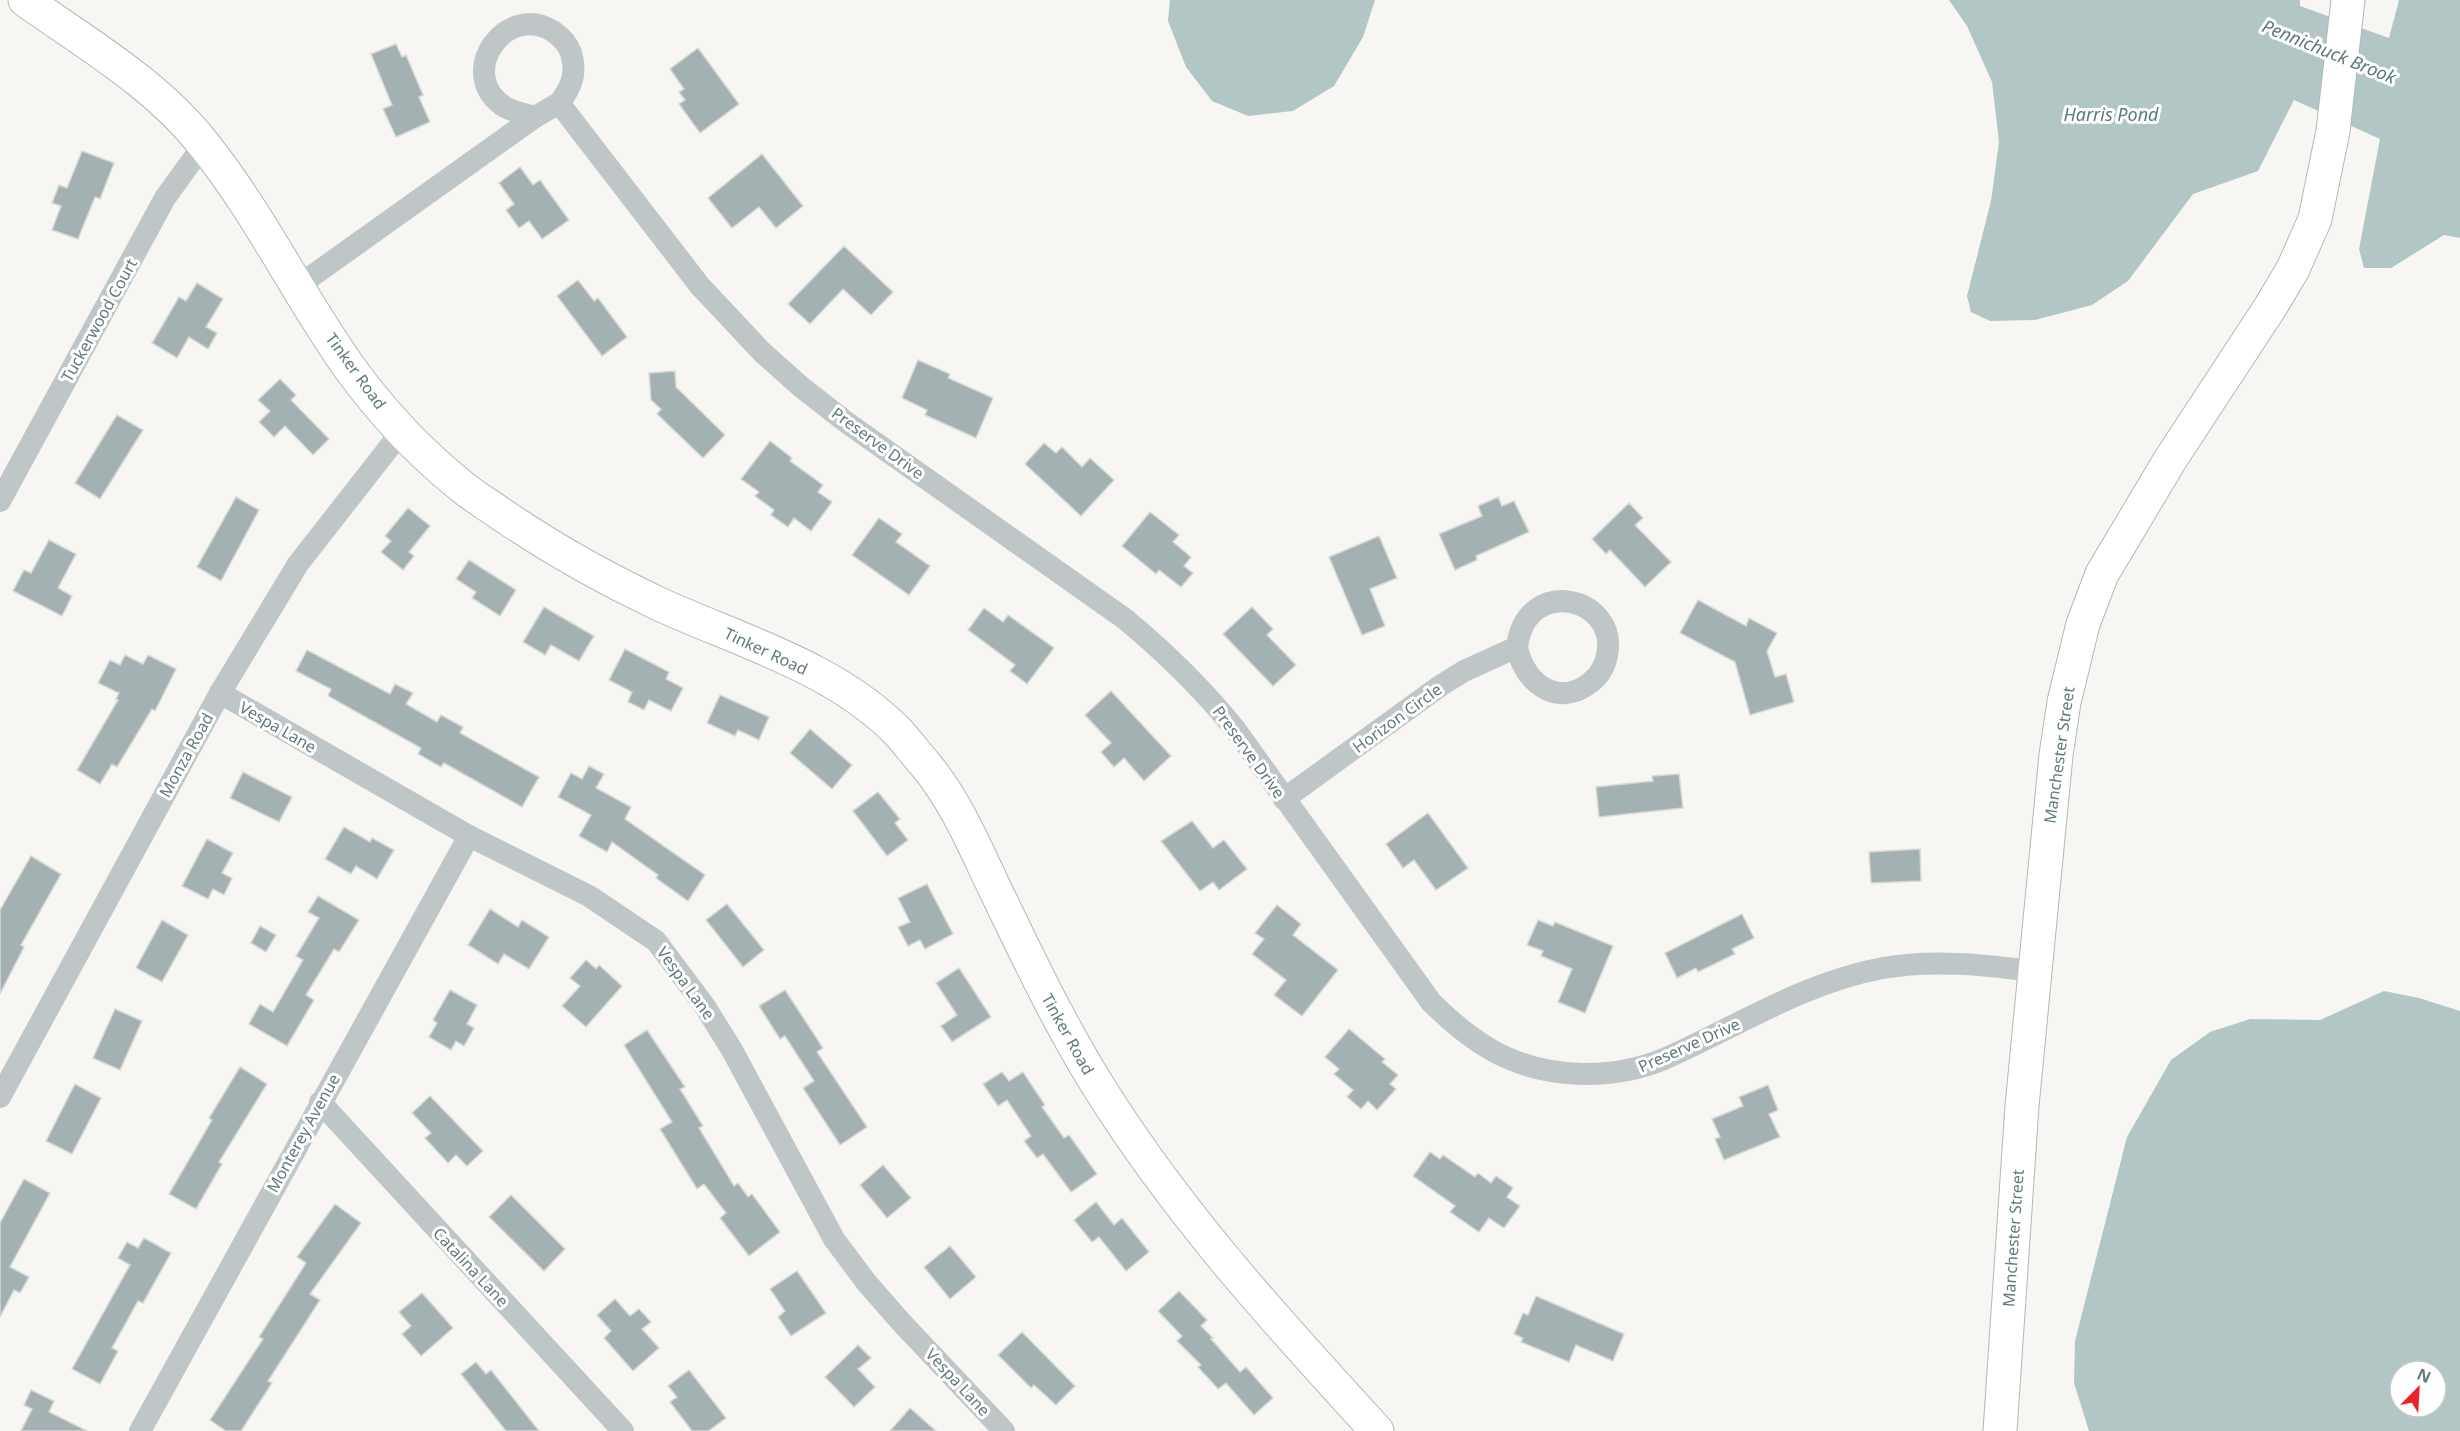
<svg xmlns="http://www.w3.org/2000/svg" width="2460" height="1431" font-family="'Noto Sans',sans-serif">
<rect width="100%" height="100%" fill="#f7f6f3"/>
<g fill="#b3c6c6" fill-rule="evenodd">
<path d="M1170 0H1375L1363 37 1334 86 1293 111 1248 116 1212 101 1186 67 1168 21Z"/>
<path d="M1949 0H2300V6L2389 38 2399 0H2460V238L2444 235 2391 268H2364L2359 249 2380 139 2294 100 2258 171 2193 194 2128 281 2092 305 2035 320 1990 321 1971 312 1967 296 1991 201 1999 142 1992 82 1967 26Z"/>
<path d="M2384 991 2419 998 2460 1011V1431H2089L2074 1383 2075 1341 2127 1137 2171 1060 2210 1032 2250 1019 2320 1020ZM2400 1371H2436V1407H2400Z"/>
</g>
<g fill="#a4b1b3" stroke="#d8d8d6" stroke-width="1.5">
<path d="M396 44 402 57 406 55 423 95 419 97 430 122 396 137 383 109 392 105 371 54Z"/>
<path d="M698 48 739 104 700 133 679 104 685 100 679 92 684 89 670 69Z"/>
<path d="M82 151 114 163 100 199 95 197 78 239 52 230 61 206 52 203 59 185 67 188Z"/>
<path d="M762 154 803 206 776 228 759 207 732 228 708 198Z"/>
<path d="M520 167 533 185 540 180 569 220 542 239 529 221 519 228 506 210 514 204 499 183Z"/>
<path d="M844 246 893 292 871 315 843 289 810 324 788 304Z"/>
<path d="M578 280 594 301 598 298 627 337 602 356 557 296Z"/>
<path d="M197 283 223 299 206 327 217 333 208 349 189 337 177 358 152 343 179 297 186 301Z"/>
<path d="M918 360 950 374 948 378 993 398 976 438 925 415 927 410 902 398Z"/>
<path d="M675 371 676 387 725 435 703 458 657 414 661 409 651 400 649 373Z"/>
<path d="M280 379 296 395 291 400 329 439 313 455 285 426 274 437 259 422 270 411 258 400Z"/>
<path d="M117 415 143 430 100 499 75 483Z"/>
<path d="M770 441 792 458 790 461 823 485 818 492 832 502 811 531 794 518 788 527 771 515 774 510 755 496 759 492 741 479Z"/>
<path d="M1044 443 1056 453 1062 447 1082 467 1090 458 1114 480 1081 516 1025 464Z"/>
<path d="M236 497 259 510 221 581 197 567Z"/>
<path d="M1498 497 1502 506 1514 501 1529 532 1476 556 1477 560 1455 570 1439 534 1482 516 1478 506Z"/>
<path d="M1629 503 1643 518 1635 525 1671 562 1645 587 1610 550 1606 554 1592 539Z"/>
<path d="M408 508 430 526 409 552 414 556 403 570 381 552 391 541 385 536Z"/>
<path d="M1150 512 1179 535 1173 542 1191 557 1184 566 1193 573 1181 587 1159 570 1156 574 1122 546Z"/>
<path d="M879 518 902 534 896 542 930 566 909 595 852 555Z"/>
<path d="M1379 536 1397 578 1370 589 1385 626 1362 635 1329 557Z"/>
<path d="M49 540 76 554 58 588 72 596 62 616 13 591 24 570 31 573Z"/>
<path d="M469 560 516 590 500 616 472 598 476 592 456 579Z"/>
<path d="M1698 600 1746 626 1749 618 1777 633 1767 651 1775 677 1786 674 1794 702 1750 715 1735 662 1680 633Z"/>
<path d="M544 607 594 636 579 661 551 645 545 655 523 642Z"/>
<path d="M1252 607 1273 629 1267 635 1296 665 1273 686 1223 634Z"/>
<path d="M984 608 1003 622 1008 615 1054 648 1027 684 1010 671 1015 665 968 630Z"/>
<path d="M625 649 669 672 666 679 683 688 671 711 649 700 644 710 628 702 632 692 609 680Z"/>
<path d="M307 650 390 694 395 684 413 693 406 704 437 722 441 715 463 727 460 733 539 777 522 807 444 763 441 767 418 754 421 748 328 696 331 689 296 671Z"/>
<path d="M125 655 143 664 148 655 176 669 155 711 152 709 117 767 112 764 100 784 77 770 118 700 116 699 119 693 98 683 110 660 120 665Z"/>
<path d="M1111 691 1171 756 1144 781 1124 758 1114 767 1101 752 1111 743 1085 715Z"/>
<path d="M720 695 769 717 759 740 738 730 735 736 707 723Z"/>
<path d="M810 729 852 765 832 789 790 753Z"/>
<path d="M589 766 604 774 596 788 631 807 625 819 705 875 688 901 656 878 658 875 612 842 607 852 579 836 591 815 558 797 571 773 582 779Z"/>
<path d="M243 772 292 797 279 822 230 798Z"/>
<path d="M1679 774 1683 808 1599 817 1596 787 1653 781 1652 776Z"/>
<path d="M878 792 900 819 895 823 908 840 887 856 853 811Z"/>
<path d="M1428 813 1468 868 1436 890 1414 860 1403 868 1386 844Z"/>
<path d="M1192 821 1213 848 1224 840 1247 869 1219 890 1213 882 1200 891 1161 841Z"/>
<path d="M344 827 370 842 372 838 394 850 377 879 356 866 351 874 325 859Z"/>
<path d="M207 839 233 853 222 873 232 878 224 895 213 889 208 899 182 886Z"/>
<path d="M1920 849 1921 881 1871 883 1869 852Z"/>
<path d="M31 856 61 874 21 945 24 947 0 994V910Z"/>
<path d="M927 884 953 934 925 949 920 940 908 946 898 927 910 922 898 898Z"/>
<path d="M318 896 359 920 339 952 334 949 306 995 314 1000 287 1046 249 1024 260 1004 273 1012 303 960 296 956 319 918 308 912Z"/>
<path d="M727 904 764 950 743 967 706 920Z"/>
<path d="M1277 905 1301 924 1293 935 1338 970 1302 1016 1274 995 1286 980 1252 954 1264 939 1255 933Z"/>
<path d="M490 909 518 927 522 920 549 937 529 969 504 954 498 964 468 945Z"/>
<path d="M1742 914 1754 938 1732 949 1735 954 1698 972 1696 968 1677 978 1665 953Z"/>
<path d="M162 920 188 935 162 982 136 968Z"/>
<path d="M1538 920 1553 926 1555 922 1613 946 1585 1013 1558 1002 1572 969 1541 956 1543 951 1527 945Z"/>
<path d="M260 926 276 935 266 952 251 943Z"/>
<path d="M586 960 596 969 599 965 622 986 586 1027 562 1006 580 986 570 978Z"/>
<path d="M959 968 991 1017 952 1042 941 1026 957 1015 936 983Z"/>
<path d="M450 990 477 1005 467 1024 474 1028 464 1046 456 1041 451 1050 429 1037 437 1023 433 1020Z"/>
<path d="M785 990 823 1048 817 1052 867 1127 840 1145 803 1088 814 1081 785 1036 780 1039 759 1006Z"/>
<path d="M115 1009 142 1021 120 1070 93 1058Z"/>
<path d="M1349 1029 1385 1059 1382 1062 1398 1075 1390 1084 1396 1089 1377 1110 1368 1101 1361 1109 1347 1097 1353 1090 1334 1074 1339 1069 1325 1057Z"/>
<path d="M647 1030 685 1087 680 1089 703 1126 699 1128 734 1186 738 1183 748 1197 752 1194 780 1232 749 1256 720 1218 726 1213 704 1184 697 1189 660 1129 672 1122 624 1045Z"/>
<path d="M240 1067 267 1084 219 1162 222 1164 196 1209 169 1194 212 1120 209 1118Z"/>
<path d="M1002 1072 1009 1081 1023 1072 1045 1105 1042 1107 1064 1138 1069 1135 1097 1174 1071 1192 1043 1154 1037 1158 1024 1141 1031 1136 1007 1100 998 1106 983 1084Z"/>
<path d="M75 1084 101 1098 72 1154 46 1141Z"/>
<path d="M1768 1085 1778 1110 1769 1114 1780 1137 1724 1160 1715 1139 1720 1137 1712 1119 1743 1106 1739 1097Z"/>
<path d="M430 1096 483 1151 467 1166 456 1155 448 1163 425 1138 431 1133 412 1113Z"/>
<path d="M1430 1152 1440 1159 1443 1155 1475 1177 1478 1173 1491 1183 1496 1176 1513 1188 1507 1197 1520 1206 1504 1228 1489 1218 1479 1232 1450 1212 1455 1206 1413 1176Z"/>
<path d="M883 1165 911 1198 887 1218 860 1185Z"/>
<path d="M24 1179 50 1193 10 1267 29 1277 20 1293 14 1290 0 1317V1223Z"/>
<path d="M511 1195 565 1249 544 1271 489 1217Z"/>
<path d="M1096 1202 1114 1225 1122 1218 1149 1252 1126 1271 1099 1237 1092 1242 1074 1220Z"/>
<path d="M335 1204 361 1223 310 1294 320 1300 268 1381 272 1383 241 1431H226L210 1420 263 1339 259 1337 306 1263 297 1257Z"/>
<path d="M144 1238 171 1253 143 1303 138 1301 112 1348 118 1351 100 1384 72 1369 130 1265 118 1258 127 1242 138 1248Z"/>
<path d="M950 1246 976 1277 950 1299 924 1267Z"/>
<path d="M797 1271 826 1313 791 1336 778 1317 785 1311 770 1289Z"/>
<path d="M1179 1291 1207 1320 1201 1326 1213 1338 1211 1339 1240 1372 1246 1367 1273 1398 1254 1415 1226 1383 1218 1389 1198 1367 1201 1365 1177 1341 1182 1336 1158 1311Z"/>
<path d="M422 1293 453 1328 421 1356 402 1334 411 1326 399 1312Z"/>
<path d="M1536 1296 1624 1334 1613 1361 1576 1345 1569 1362 1521 1342 1523 1338 1514 1334 1523 1313 1528 1315Z"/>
<path d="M615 1299 630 1316 639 1309 651 1322 642 1329 659 1348 633 1371 604 1338 611 1331 597 1315Z"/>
<path d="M1022 1332 1075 1386 1056 1405 1034 1385 1031 1388 998 1355Z"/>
<path d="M858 1345 871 1358 858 1369 875 1387 854 1407 825 1377Z"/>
<path d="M476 1362 486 1374 491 1370 539 1431H506L461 1374Z"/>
<path d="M689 1370 726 1418 708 1431H692L670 1402 677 1397 668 1386Z"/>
<path d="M31 1390 54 1401 49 1412 87 1431H21L32 1409 24 1405Z"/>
<path d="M910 1408 936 1431H890Z"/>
</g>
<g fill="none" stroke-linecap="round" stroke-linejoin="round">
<defs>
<g id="secondary">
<path d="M25 0C87 44 158 85 205 146 260 215 298 295 349 367 380 410 418 451 460 485 473 496 487 504 501 514 552 549 604 578 659 604 740 641 835 667 899 733 908 743 916 754 925 764 955 800 974 845 994 887 1025 951 1055 1015 1092 1076 1171 1206 1275 1320 1377 1431"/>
<path d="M2000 1431 2022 1106 2056 755 2064 702 2083 624 2102 574 2170 460 2271 306 2293 269 2315 219 2333 131 2348 0"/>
</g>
</defs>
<use href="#secondary" stroke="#afb9bb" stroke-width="35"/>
<g stroke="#bfc6c8" stroke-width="22">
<path d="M559 103 535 117C525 114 514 112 505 107 454 75 506 0 554 32 561 37 568 44 571 53 577 73 572 87 559 103L700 286 762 352 800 386 846 422 1125 619C1166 653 1201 687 1235 729L1431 1002C1450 1021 1470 1038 1493 1051 1544 1079 1611 1081 1664 1059 1736 1027 1805 982 1883 968 1933 959 1984 965 2034 971"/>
<path d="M298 286 535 117"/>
<path d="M0 501 165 198 204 144"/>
<path d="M220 693 469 836 589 896 656 941 704 1005 732 1050 834 1239 866 1282 901 1322 1004 1431"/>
<path d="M1284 799 1440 686 1464 671 1517 647C1526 574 1619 597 1607 655 1605 666 1600 675 1591 682 1558 709 1524 683 1517 647"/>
<path d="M0 1097 220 693 298 564 402 431"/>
<path d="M320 1102 623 1431"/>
<path d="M140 1431 469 836"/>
</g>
<use href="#secondary" stroke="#fff" stroke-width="33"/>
</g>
<g text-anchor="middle" stroke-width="6" stroke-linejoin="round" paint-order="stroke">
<g font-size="16" fill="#617a7f" stroke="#fff">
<text transform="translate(99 320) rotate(-61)" y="6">Tuckerwood Court</text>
<text transform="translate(356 371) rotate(54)" y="6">Tinker Road</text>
<text transform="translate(878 443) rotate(36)" y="6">Preserve Drive</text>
<text transform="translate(766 651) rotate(25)" y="6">Tinker Road</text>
<text transform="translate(1397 718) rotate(-36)" y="6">Horizon Circle</text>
<text transform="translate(278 727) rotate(30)" y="6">Vespa Lane</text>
<text transform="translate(1249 752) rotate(54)" y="6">Preserve Drive</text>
<text transform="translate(186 755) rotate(-61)" y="6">Monza Road</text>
<text transform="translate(2059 755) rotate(-82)" y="6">Manchester Street</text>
<text transform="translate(686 983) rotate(54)" y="6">Vespa Lane</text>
<text transform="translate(1068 1034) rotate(61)" y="6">Tinker Road</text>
<text transform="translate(1689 1045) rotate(-24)" y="6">Preserve Drive</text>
<text transform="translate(303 1133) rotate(-61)" y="6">Monterey Avenue</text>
<text transform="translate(2013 1238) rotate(-86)" y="6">Manchester Street</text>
<text transform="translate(471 1267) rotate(47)" y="6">Catalina Lane</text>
<text transform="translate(958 1382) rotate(47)" y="6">Vespa Lane</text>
</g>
<g font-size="18" font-style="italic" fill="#5c7a7a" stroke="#fff">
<text transform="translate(2329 52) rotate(22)" y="6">Pennichuck Brook</text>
<text x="2111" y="121">Harris Pond</text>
</g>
</g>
<g transform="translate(2418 1389) rotate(24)"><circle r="28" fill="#ffffff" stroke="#c0cacc" stroke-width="1.5"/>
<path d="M0-4.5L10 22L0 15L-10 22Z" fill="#e6242a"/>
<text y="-9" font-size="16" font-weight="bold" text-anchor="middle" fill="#617a7f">N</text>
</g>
</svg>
